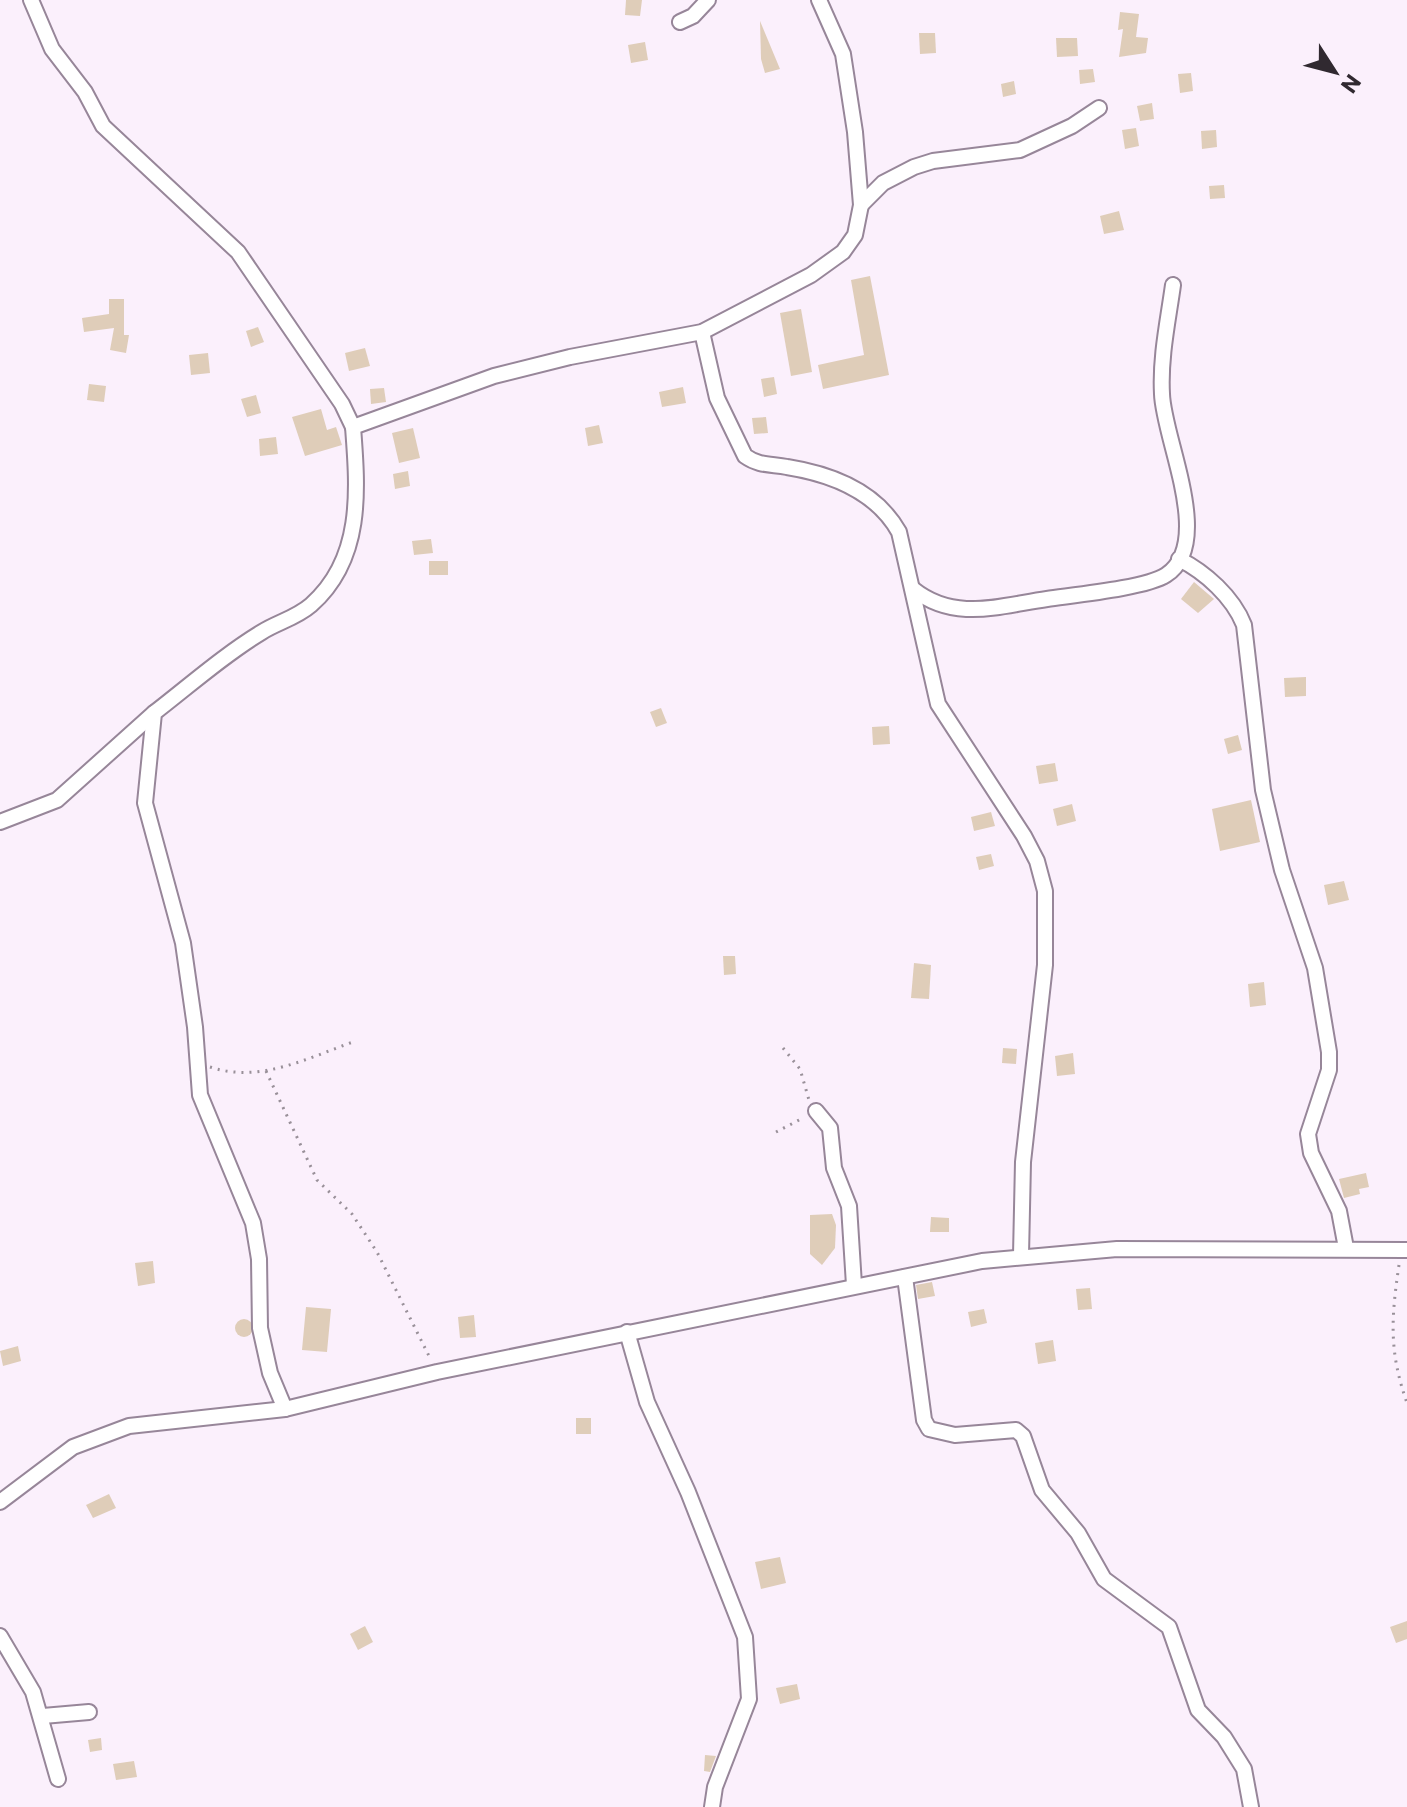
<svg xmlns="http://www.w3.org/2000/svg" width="1407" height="1807" font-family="Commissioner,sans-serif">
<rect width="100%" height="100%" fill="#fbf0fc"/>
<g fill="#dfcdb9">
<path d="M626 0H642L640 16 625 15Z"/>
<path d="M1120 12 1139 14 1136 37 1148 38 1146 53 1119 57 1123 29 1118 30Z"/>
<path d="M760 21 780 69 765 73 761 59Z"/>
<path d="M919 33H935L936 53 920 54Z"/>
<path d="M1056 38H1077L1078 56 1057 57Z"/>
<path d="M645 42 648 60 631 63 628 45Z"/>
<path d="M1093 69 1095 82 1080 84 1079 70Z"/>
<path d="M1191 73 1193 91 1180 93 1178 74Z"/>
<path d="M1014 81 1016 94 1003 97 1001 84Z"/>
<path d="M1152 103 1154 119 1140 121 1137 106Z"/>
<path d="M1136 128 1139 146 1125 149 1122 130Z"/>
<path d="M1216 130 1217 147 1202 149 1201 131Z"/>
<path d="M1224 185 1225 198 1210 199 1209 186Z"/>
<path d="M1119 211 1124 230 1104 234 1100 216Z"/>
<path d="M870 276 889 375 823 389 818 365 864 355 851 280Z"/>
<path d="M109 299H124V335H129L126 353 110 350 114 328 84 332 82 318 109 314Z"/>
<path d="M801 309 812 372 791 376 780 313Z"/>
<path d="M258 327 264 342 251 347 246 331Z"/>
<path d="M365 348 370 366 349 371 345 353Z"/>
<path d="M208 353 210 373 191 375 189 355Z"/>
<path d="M774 377 777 394 764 397 761 379Z"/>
<path d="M89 384 106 386 104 402 87 400Z"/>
<path d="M683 387 686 403 662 407 659 392Z"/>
<path d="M384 388 386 402 371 404 370 389Z"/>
<path d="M256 395 261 413 247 417 241 399Z"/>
<path d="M321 409 327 430 336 427 342 445 305 456 292 417Z"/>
<path d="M766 417 768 433 754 434 752 418Z"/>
<path d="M599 425 603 443 588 446 585 428Z"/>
<path d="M413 428 420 458 399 463 392 433Z"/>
<path d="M276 437 278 454 260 456 259 439Z"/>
<path d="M408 471 410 486 395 489 393 474Z"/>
<path d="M431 539 433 553 414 555 412 541Z"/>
<rect x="429" y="561" width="19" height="14"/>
<path d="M1194 582 1214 599 1198 613 1181 599Z"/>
<path d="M1306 677V696L1285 697 1284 678Z"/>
<path d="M661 708 667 723 656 727 650 712Z"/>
<path d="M889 726 890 744 873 745 872 727Z"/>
<path d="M1238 735 1242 750 1228 754 1224 739Z"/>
<path d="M1055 763 1058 781 1039 784 1036 766Z"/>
<path d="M1251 800 1260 842 1220 851 1212 809Z"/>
<path d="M1072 804 1076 821 1057 826 1053 809Z"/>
<path d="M991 812 995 826 974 831 971 817Z"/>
<path d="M991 854 994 866 979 870 976 857Z"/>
<path d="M1344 881 1349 900 1328 905 1324 885Z"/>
<path d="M723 956H735L736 974 724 975Z"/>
<path d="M914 963 931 965 929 999 911 998Z"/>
<path d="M1264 982 1266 1005 1250 1007 1248 984Z"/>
<path d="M1003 1048 1017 1049 1016 1064 1002 1063Z"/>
<path d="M1073 1053 1075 1074 1057 1076 1055 1056Z"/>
<path d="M1366 1173 1369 1187 1359 1189 1360 1194 1344 1198 1339 1179Z"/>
<path d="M832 1214 836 1225 835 1248 822 1265 810 1254V1215Z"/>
<path d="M931 1217 949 1218V1232H930Z"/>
<path d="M153 1261 155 1283 138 1286 135 1263Z"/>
<path d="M932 1282 935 1296 918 1299 916 1285Z"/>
<path d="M1090 1288 1092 1309 1078 1310 1076 1289Z"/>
<path d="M306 1307 331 1309 327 1352 302 1350Z"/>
<path d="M984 1309 987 1323 971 1327 968 1312Z"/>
<path d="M474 1315 476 1337 460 1338 458 1317Z"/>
<circle cx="244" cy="1328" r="9"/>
<path d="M1053 1340 1056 1361 1038 1364 1035 1343Z"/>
<path d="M18 1346 21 1361 3 1366 0 1351Z"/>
<rect x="576" y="1418" width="15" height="16"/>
<path d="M109 1494 116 1508 93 1518 86 1505Z"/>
<path d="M780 1557 786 1583 761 1589 755 1562Z"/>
<path d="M1407 1621V1639L1396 1643 1390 1627Z"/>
<path d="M365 1626 373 1642 358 1650 350 1634Z"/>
<path d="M797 1684 800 1699 780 1704 776 1688Z"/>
<path d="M101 1738 102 1750 90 1752 88 1740Z"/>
<path d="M705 1755 716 1756 710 1772 704 1771Z"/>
<path d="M134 1761 137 1777 116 1780 113 1764Z"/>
</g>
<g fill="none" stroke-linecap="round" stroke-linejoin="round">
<defs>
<g id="minor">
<path d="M31 0 52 49 85 92 103 126 238 252 342 404 353 427"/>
<path d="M680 22 693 16 708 0"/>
<path d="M861 205 883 183 914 167 933 161 1020 150 1072 126 1099 108"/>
<path d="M702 332 717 398 745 456C759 466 771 464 787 467 831 474 876 491 899 532L938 704 1024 836 1037 861 1045 891V965L1023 1162 1021 1255"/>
<path d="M1179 559C1205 572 1233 597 1244 625L1263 790 1282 870 1315 968 1329 1052V1070L1308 1134 1311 1153 1339 1211 1346 1248"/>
<path d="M913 589C954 622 999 606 1047 599 1074 595 1146 588 1166 575 1215 543 1163 438 1162 394 1160 357 1168 321 1173 285"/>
<path d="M0 822 57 800 154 713"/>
<path d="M816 1111 830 1128 834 1168 849 1206 854 1285"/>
<path d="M905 1277 924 1420 929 1429 955 1435 1016 1430 1023 1436 1042 1490 1078 1533 1104 1579 1169 1627 1198 1710 1224 1737 1244 1769 1251 1807"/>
<path d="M627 1332 647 1402 688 1492 745 1637 749 1699 715 1787 712 1807"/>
<path d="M285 1409 270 1373 260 1328 259 1259 253 1223 200 1095 195 1027 183 943 145 803 154 713C189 686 224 655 262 632 278 622 296 618 311 605 363 559 358 492 353 427L494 376 570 357 702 332 811 275 843 252 855 235 861 205 855 132 843 54 819 0"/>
<path d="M0 1502 73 1447 129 1426 285 1409 437 1372 982 1261 1117 1249 1407 1250"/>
<path d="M0 1636 33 1692 58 1779"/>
<path d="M43 1716 89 1712"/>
</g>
</defs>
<use href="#minor" stroke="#978699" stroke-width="18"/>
<g stroke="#999099" stroke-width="3" stroke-dasharray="2 6" stroke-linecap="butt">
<path d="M783 1048 800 1069 809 1100"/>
<path d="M210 1067C261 1084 309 1057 356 1041"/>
<path d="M266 1071 317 1180 352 1214 377 1252 431 1360"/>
<path d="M776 1132 803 1118"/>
<path d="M1399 1265C1391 1319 1389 1352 1407 1403"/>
</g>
<use href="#minor" stroke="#fff" stroke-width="14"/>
</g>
<g transform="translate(1335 72) rotate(126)" stroke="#fbf0fc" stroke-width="6" paint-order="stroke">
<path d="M0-6L14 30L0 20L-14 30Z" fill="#302930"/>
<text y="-12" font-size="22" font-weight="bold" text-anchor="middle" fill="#302930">N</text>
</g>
</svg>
